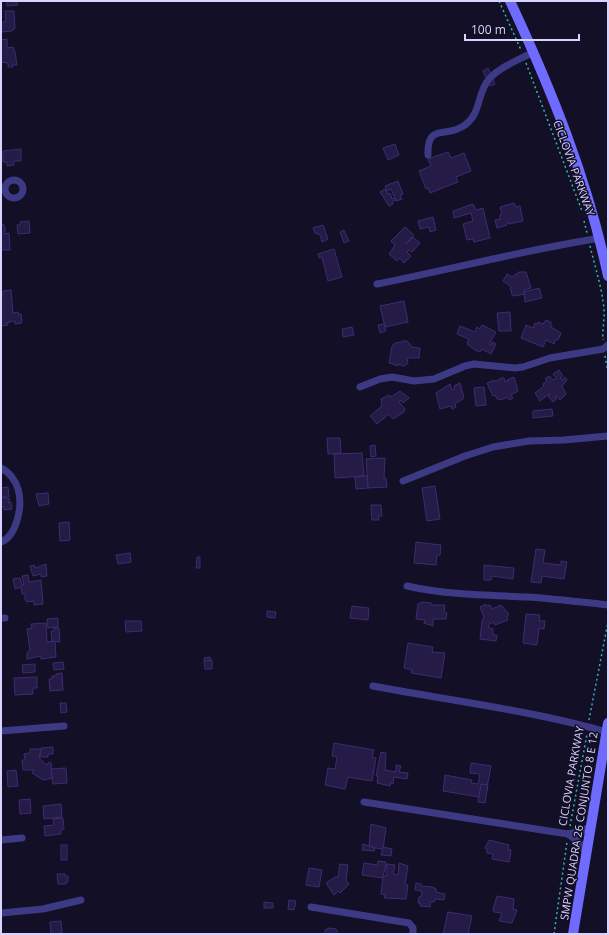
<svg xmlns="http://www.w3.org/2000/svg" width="609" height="935" font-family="'Open Sans',sans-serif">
<rect width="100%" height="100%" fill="#130f26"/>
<g fill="#241b47" stroke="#3b2d73">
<path d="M7 1H16L18 5 7 6Z"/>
<path d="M5 11H14L15 28 12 31 1 32V23L6 21Z"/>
<path d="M7 39V48L13 47 15 52 17 65H12L13 67H8V63L1 62V40Z"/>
<path d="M488 68 495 84 490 86 483 71Z"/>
<path d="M395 144 399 155 388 160 383 148Z"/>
<path d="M21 149V161H14V165L7 166V162H3V151Z"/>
<path d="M448 152 451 158 464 153 471 171 456 177 458 182 430 193 428 188 426 189 419 171 431 166 428 159Z"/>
<path d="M398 181 403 194 400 195 402 199 396 201 391 189 387 191 385 186Z"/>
<path d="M385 189 388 194 390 193 392 199 395 198 396 200 392 202 393 204 389 206 380 192Z"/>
<path d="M514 203 516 207 520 206 523 221 509 224V222L507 223V225L497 228 495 220 500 219V215L502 214 500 207Z"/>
<path d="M473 204 476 210 483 208 490 238 474 242 473 239 467 240 463 224 473 221 471 213 454 218 453 211Z"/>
<path d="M433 217 436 230 430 232 429 227 420 229 418 221Z"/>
<path d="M29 221 30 233 18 234 17 225H20V222Z"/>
<path d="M1 224H3L5 227V234L9 233 10 250H1Z"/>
<path d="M323 225 328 239 322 242 320 235 315 233 313 228Z"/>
<path d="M405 227 414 235 406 244 413 237 420 243 412 252 409 250 407 252 411 256 404 263 400 258 397 261 389 254 395 245 391 241Z"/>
<path d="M344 230 349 241 344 243 340 232Z"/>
<path d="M334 249 342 277 328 281 322 257 319 258 318 254Z"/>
<path d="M519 272H526L531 288 524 290 525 294 514 296 512 295 510 286 503 281 507 274 512 277Z"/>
<path d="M539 288 542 298 525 302 524 292Z"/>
<path d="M11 290 13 313 18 312V314H21L22 323 15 324V321H13L7 323 8 325 1 326V295L3 294V291Z"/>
<path d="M404 301 408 322 385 327 380 306Z"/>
<path d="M510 312 511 331H499L497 313Z"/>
<path d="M546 320 551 322V327L561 333 558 340 556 339 554 344 546 340 543 347 521 338 526 325 533 328 535 323 537 324 538 322 543 324Z"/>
<path d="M384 324 386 331 380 333 378 325Z"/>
<path d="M482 325 496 332 489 344 491 345 492 342 496 344 491 354 482 349 480 352 475 350 467 344 469 339 457 334 460 326 475 332 477 327 480 329Z"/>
<path d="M352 327 354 335 343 337 342 329Z"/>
<path d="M402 341H407L412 347 420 348 419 358H407L408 363 404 366 398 364V366L394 365V364L389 363 392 346 395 343 402 342Z"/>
<path d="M559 370 563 376 560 378 562 380 565 377 567 380 562 386 566 394 560 400 557 396 555 397 557 399 553 402 548 396 550 393 540 401 535 393 544 386 543 384 547 381 545 379 549 376 554 380 556 378 553 374Z"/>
<path d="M514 377 518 391 511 395 513 398 509 400 508 397 500 400 499 399H497L495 395 493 396 487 383 494 380 495 382 501 378H504L505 382 508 381 507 380Z"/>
<path d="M460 383 464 398 455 404 456 407 452 409 451 406 440 409 436 393 450 384 452 390 455 389 454 386Z"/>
<path d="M484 387 486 405 476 406 474 388Z"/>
<path d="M400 391 409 398 403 403 401 400 399 402 405 409 404 412 393 419 389 414 377 424 370 416 382 406 381 399 389 395 391 397Z"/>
<path d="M552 409 553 416 533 418V411Z"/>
<path d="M327 438H340L341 453 328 454Z"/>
<path d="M375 445 376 456 371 457 370 446Z"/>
<path d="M362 453 364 476 335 478 334 454Z"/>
<path d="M385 458 384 478H386L387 487 368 488 366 459Z"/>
<path d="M364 476H367L368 488 356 489 355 477Z"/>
<path d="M435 486 440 519 427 521 422 488Z"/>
<path d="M8 487 9 497H1V488Z"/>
<path d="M48 493 49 504 39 506 36 494Z"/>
<path d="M1 497 10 499 8 503 11 502 12 509 4 510V506L1 508Z"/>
<path d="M371 505H381L382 516H378L379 520H372Z"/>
<path d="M69 522 70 540 60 541 59 523Z"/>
<path d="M416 542 441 545 440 555H437L436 565 414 563Z"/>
<path d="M536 549 545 550 543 563 561 565V561L567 562 564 579 542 576 541 583 531 582Z"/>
<path d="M130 553 131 562 118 564 116 555Z"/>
<path d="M197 557H200V568H196Z"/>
<path d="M46 564 47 576 41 577V574L33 576 30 566 34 565 35 568Z"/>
<path d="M484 565 514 568 513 579 492 576 491 580H484Z"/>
<path d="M28 575 29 582 41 580 43 604 34 605V601L27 602 25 600V594H22L21 587 15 589 13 579 20 578 22 585H24L22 576Z"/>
<path d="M422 602 431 603V605H445L444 612 447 613 446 619H433V626L424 623 425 620 416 619 418 604Z"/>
<path d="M486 604 487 606 490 605 492 609 501 605 509 614 507 617 508 620 495 625 494 622 489 624V628L493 629V635H497L496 641 480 639 482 621 484 617 480 607Z"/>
<path d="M352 606 369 608 368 620 350 618Z"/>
<path d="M267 611 276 612 275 618 267 617Z"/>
<path d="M526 614 540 615 539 621H545L544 629 539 628 537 645 523 643Z"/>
<path d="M58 618V627L48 628 47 619Z"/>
<path d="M125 621H141L142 631 126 632Z"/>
<path d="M46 623 47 642 55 641 56 657 41 659V656L27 659V653L30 650 27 629 32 628 31 624Z"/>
<path d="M54 628H59L60 642 52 641 51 631H54Z"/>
<path d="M408 643 433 647 432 652 445 653 441 678 411 673 412 670 404 668Z"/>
<path d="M210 657 211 665H205L204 658Z"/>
<path d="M212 660V669H205L204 661Z"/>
<path d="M63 662 64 669 54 670 53 663Z"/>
<path d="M35 664V672L23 673 22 665Z"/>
<path d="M62 673 63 690 50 691 49 679H52V676H56V674Z"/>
<path d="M37 677V688H33V694L15 695 14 678Z"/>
<path d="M60 703H66L67 712 61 713Z"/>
<path d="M334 743 374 750 372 757 376 758 372 781 348 777 345 789 325 785 328 768 335 769 337 757 332 756Z"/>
<path d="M53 747V754H48V757H40L41 748Z"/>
<path d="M30 749H41L39 758 47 765 49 762 52 764 51 767 53 778 43 780 32 773 34 770H23L22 760H25L24 754 30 753Z"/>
<path d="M381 752 386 753 385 770 396 772V765L401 766 399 772 408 773 407 779 394 777 393 784 391 783 390 786 377 783 378 776H376Z"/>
<path d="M471 763 491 766 485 798 443 791 445 775 472 780 471 783 478 784 480 774 470 773Z"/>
<path d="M66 768 67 783 53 784 51 769Z"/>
<path d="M16 770 18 786 8 787 7 771Z"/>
<path d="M481 784 488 785 485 803 478 802Z"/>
<path d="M30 799 31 813 20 814 19 800Z"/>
<path d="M61 804 62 817 44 819 43 806Z"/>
<path d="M63 818 64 829 61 830V834L45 836 44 826 54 825 53 819Z"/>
<path d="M371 824 386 828 383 849 369 847Z"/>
<path d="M489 840 509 845 508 849 511 850 509 862 492 859 493 854 487 853V849L485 848Z"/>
<path d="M363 844 375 848 374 851 362 850Z"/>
<rect x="61" y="845" width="6" height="15"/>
<path d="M383 847 392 849 391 856 381 855Z"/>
<path d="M378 861 386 862 383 878 362 875 364 863 377 865Z"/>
<path d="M399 863 408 866 405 884 408 885 406 899 384 898 385 895 381 894 383 877 388 874 386 872 387 864 395 865 393 874 398 875Z"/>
<path d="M340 864 348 865 346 880 349 884 340 893 338 891 334 895 326 883 335 877H338Z"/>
<path d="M309 868 322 870 319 887 306 885Z"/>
<path d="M57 874H65V876H68V882H66V884H58Z"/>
<path d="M416 883 421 884V886L432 887 436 889V892L445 894 444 900 435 899 434 902H430V907L420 906V903H418L419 897H421L422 891 415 890Z"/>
<path d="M497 896 514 899 513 909 517 910 512 923 499 921 502 913 494 912 493 909Z"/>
<path d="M289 900 296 901 294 910 288 909Z"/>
<path d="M264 902 273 903V908H264Z"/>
<path d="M448 912 472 916 468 934H443Z"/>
<path d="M61 921 62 933 51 934 50 922Z"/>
<path d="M329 928 336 929 338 934H325V930Z"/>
</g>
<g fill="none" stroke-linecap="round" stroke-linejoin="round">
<g stroke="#2fb8b0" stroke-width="1.5" stroke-dasharray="2 3" stroke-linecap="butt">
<path d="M499 1 521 50"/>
<path d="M526 63 582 211"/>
<path d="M584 221 587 233"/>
<path d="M590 246C595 267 602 288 604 309 605 319 602 330 603 340"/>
<path d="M605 356 608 372"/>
<path d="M589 720 608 622"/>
<path d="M570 826 587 734"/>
<path d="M554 934 567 842"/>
</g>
<g stroke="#3d3a85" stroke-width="7">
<path d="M428 155C427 122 446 139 465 125 481 114 477 93 489 79 500 67 520 59 534 52"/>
<circle cx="14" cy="189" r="9"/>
<path d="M377 284C452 269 525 250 600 238"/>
<path d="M360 387 380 379 392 377 414 381 434 379 465 366 474 364 515 368 523 367 550 358 603 349 608 345"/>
<path d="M1 468C9 472 16 481 18 489 23 505 17 536 1 542"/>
<path d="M403 481 465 456 493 447 529 441 564 440 608 436"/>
<path d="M407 586C447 595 487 595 528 597 555 599 582 602 608 605"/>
<path d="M1 618H5"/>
<path d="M373 686C451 701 530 710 607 732"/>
<path d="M1 731 64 726"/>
<path d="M364 802 568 834 582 831 591 826"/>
<path d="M568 834 581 844 586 854"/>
<path d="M1 840 22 838"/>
<path d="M311 907 409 923 413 928V934"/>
<path d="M1 913 43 909 81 900"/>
</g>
<g stroke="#6f6bff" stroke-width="10">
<path d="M510 1C552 91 587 178 608 276"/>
<path d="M573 934 608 723"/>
</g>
</g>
<g text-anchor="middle" stroke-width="3" stroke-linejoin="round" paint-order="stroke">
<g font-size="11" fill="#d9d4ff" stroke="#130f26">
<text transform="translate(574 168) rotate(70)" y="4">CICLOVIA PARKWAY</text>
<text transform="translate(571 776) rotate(-80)" y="4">CICLOVIA PARKWAY</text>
<text transform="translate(579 826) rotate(-81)" y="4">SMPW QUADRA 26 CONJUNTO 8 E 12</text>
</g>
</g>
<rect width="609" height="935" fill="none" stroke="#d9d4ff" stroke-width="4"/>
<path d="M465 34v6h114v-6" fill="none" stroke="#d9d4ff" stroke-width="2"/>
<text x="471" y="34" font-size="12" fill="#d9d4ff" stroke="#130f26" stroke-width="3" paint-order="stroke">100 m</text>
</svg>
